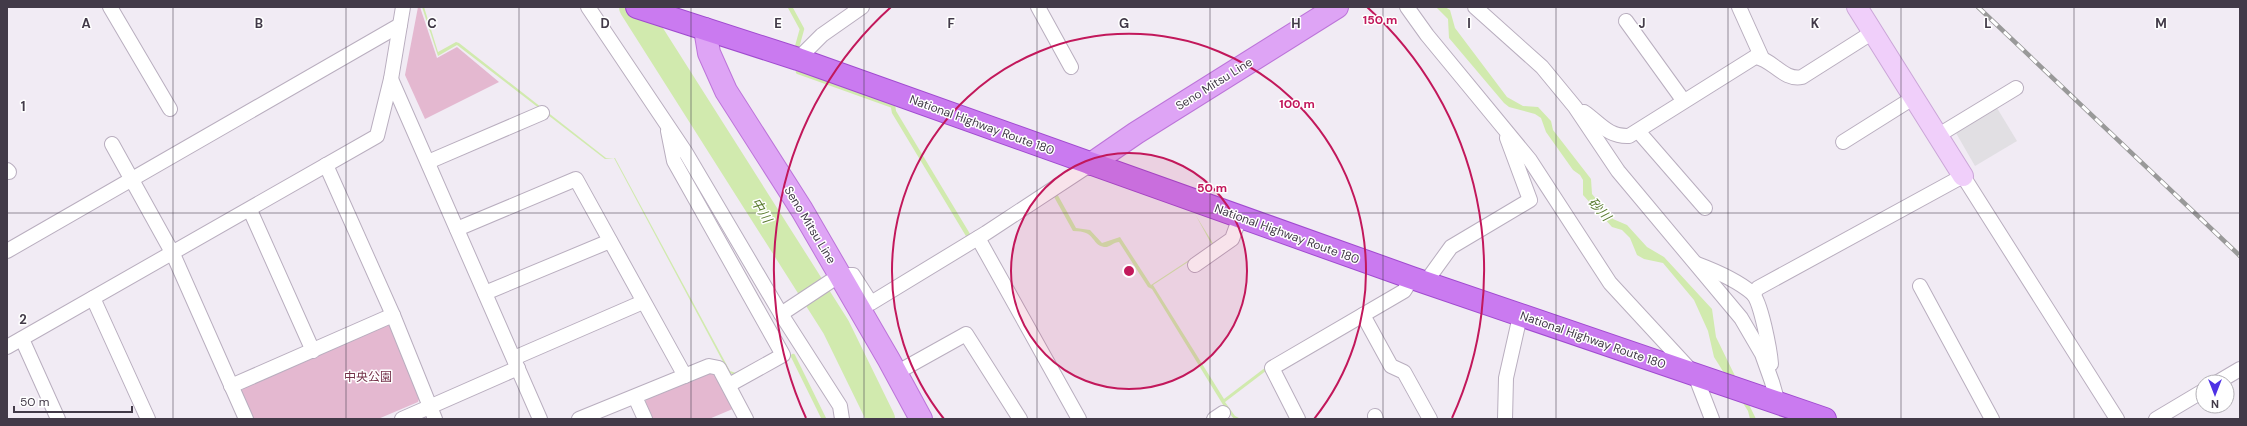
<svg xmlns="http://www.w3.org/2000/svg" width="2247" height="426" font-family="'DM Sans','Noto Sans JP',sans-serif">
<rect width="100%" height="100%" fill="#f1ebf4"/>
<g fill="#e4b8d0">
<path d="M418 7H420L437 58 457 47 499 82 425 119 405 75Z"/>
<path d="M386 322 392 326 421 393 418 402 378 419H252L241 392 244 387Z"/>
<path d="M709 372H714L735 408 709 419H652L645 403 648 396Z"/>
</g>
<path fill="#e1dfe3" d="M1997 108 2017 141 1975 166 1956 133Z"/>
<g fill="#d1eaae">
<path d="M422 7H424L438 52 456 42 459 43 606 158H615L730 371 736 373 773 353 736 375 729 373 614 158 605 159 457 45 438 56Z"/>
<path d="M1436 7H1445L1450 10 1455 28 1507 97 1523 106 1538 107 1551 121 1553 130 1591 179 1592 194 1613 219 1627 225 1647 247 1664 257 1712 309 1716 337 1756 419H1750L1748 411 1714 357 1708 331 1694 300 1663 263 1644 259 1637 255 1630 238 1622 230 1612 227 1583 195V180L1580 175 1573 170 1546 132 1541 118 1535 114 1509 107 1504 103 1449 38 1448 19Z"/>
<path d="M1055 190 1076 228 1090 230 1102 243 1120 237 1151 285 1212 245 1195 214 1214 245 1153 285 1224 399 1270 364 1271 367 1225 402 1235 416 1241 419H1234L1225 408 1152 289 1148 287 1119 242C1114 242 1109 248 1104 247 1090 244 1097 231 1073 231L1053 195Z"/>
</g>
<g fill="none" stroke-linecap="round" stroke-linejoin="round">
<g stroke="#d1eaae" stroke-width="4.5">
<path d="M790 7 802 29 797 47"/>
<path d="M798 69V72L893 106 894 112 971 240"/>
<path d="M793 356 824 419"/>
</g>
<path stroke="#d1eaae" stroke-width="28" d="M633 7 836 327 881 419"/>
<defs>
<g id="street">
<path d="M110 7 170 109"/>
<path d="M588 7 686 153 781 314 840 406 842 419"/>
<path d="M1038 7 1071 67"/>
<path d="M1407 7 1427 35 1530 160 1610 283 1695 375 1712 419"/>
<path d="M1475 7 1542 67 1575 107 1618 171 1741 318 1762 354 1772 382 1778 403"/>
<path d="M1739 7 1762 58"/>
<path d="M1626 21 1683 100"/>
<path d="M798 59 822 35 862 7"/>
<path d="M391 79 540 419"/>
<path d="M1584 112C1600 123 1608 137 1629 136L1755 57C1773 59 1783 81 1802 77L1873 32"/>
<path d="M668 131 674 161 783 355 729 385"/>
<path d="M1638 131 1705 208"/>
<path d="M1937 136 2016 88"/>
<path d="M1843 142 1913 98"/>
<path d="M112 144 173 254 246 419"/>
<path d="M428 162 542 113"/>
<path d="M326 165 393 315 435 419"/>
<path d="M7 170 9 172"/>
<path d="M250 210 313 351"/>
<path d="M457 229 576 179 685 376"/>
<path d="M978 238 1079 419"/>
<path d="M7 251 400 25"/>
<path d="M1697 264C1713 270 1738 281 1752 293 1761 301 1770 351 1771 364"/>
<path d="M1195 265 1232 239 1240 217"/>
<path d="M1425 283 1451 247 1530 200 1507 138"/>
<path d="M1920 286 1992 419"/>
<path d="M485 293 610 241"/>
<path d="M1753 294 1758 288 1963 176 2117 419"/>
<path d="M93 298 148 419"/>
<path d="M781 314 840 275H853L871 303 986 233 1091 164"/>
<path d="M1363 315 1391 366 1404 372 1430 419"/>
<path d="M22 339 58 419"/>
<path d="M7 347 377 136 391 79 403 7"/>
<path d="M514 358 643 302"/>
<path d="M896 373 966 334 1020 419"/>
<path d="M2218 382 2240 369"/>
<path d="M231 386 393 315"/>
<path d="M635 397 645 419"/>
<path d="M1375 416 1376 419"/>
<path d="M402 419 518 368"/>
<path d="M579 419 709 366 719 368 746 419"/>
<path d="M1214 419 1223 413"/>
<path d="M1298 419 1272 368 1404 291 1412 278"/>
<path d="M1505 419 1506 378 1520 316"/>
<path d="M2156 419 2203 391"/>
</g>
<path id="secondary" d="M1857 7 1963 176"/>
<g id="primary">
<path d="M705 29 709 53 726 91 802 210 889 360 921 419"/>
<path d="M1091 164 1136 133 1337 7"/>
</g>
<path id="highway" d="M637 7 798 59 1412 278 1825 419"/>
</defs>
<use href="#street" stroke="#b9aebf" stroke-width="16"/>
<use href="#secondary" stroke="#cba6d8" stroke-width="22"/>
<use href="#primary" stroke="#bc74d9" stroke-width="24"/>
<use href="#highway" stroke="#a04bcf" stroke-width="24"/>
<use href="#street" stroke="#fff" stroke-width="14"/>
<use href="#secondary" stroke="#f0cffa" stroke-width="20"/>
<use href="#primary" stroke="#dea4f5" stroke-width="22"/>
<use href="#highway" stroke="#ca7af0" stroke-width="22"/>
<defs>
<path id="rail" d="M1978 7 2240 256"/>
</defs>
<use href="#rail" stroke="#999" stroke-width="4.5"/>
<use href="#rail" stroke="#fff" stroke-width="3" stroke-dasharray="9" stroke-linecap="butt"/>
</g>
<path fill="none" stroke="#423a48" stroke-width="1" stroke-opacity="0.55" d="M173 7V419M346 7V419M519 7V419M691 7V419M864 7V419M1037 7V419M1210 7V419M1383 7V419M1556 7V419M1728 7V419M1901 7V419M2074 7V419M7 213H2240"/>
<circle cx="1129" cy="271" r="118" fill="#c2185b" fill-opacity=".12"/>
<g fill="none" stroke="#c2185b" stroke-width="2">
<circle cx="1129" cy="271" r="118"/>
<path d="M944 419A237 237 0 1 1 1314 419"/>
<path d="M806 418A355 355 0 0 1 891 7M1367 7A355 355 0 0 1 1452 418"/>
</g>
<g text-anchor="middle" stroke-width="3" stroke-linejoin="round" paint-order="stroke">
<g font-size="12" fill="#423a48" stroke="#fff">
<text transform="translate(1214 84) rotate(-32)" y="4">Seno Mitsu Line</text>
<text transform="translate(982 125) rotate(20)" y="4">National Highway Route 180</text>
<text transform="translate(810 225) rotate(59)" y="4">Seno Mitsu Line</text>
<text transform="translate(1287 234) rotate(20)" y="4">National Highway Route 180</text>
<text transform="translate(1593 340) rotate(19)" y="4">National Highway Route 180</text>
</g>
<g font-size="12" fill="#74324a" stroke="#fff">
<text x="368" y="381">中央公園</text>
</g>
<g font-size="13" font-style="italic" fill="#5a7c30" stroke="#fff">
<text transform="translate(1600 209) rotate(48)" y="5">砂川</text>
<text transform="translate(762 210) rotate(58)" y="5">中川</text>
</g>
</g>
<g font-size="13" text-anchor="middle" font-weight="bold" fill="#423a48" stroke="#fff" stroke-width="3" stroke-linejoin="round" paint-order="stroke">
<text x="86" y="28">A</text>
<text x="259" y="28">B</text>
<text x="432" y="28">C</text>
<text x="605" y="28">D</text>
<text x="778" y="28">E</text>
<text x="951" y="28">F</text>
<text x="1124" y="28">G</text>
<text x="1296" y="28">H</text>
<text x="1469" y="28">I</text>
<text x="1642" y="28">J</text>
<text x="1815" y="28">K</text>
<text x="1988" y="28">L</text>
<text x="2161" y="28">M</text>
<text x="23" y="111">1</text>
<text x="23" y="324">2</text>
</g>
<circle cx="1129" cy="271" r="6" fill="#c2185b" stroke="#fff" stroke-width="2"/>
<g font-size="12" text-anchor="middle" font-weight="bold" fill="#c2185b" stroke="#fff" stroke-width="3" stroke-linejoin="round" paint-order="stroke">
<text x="1380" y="24">150 m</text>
<text x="1297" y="108">100 m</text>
<text x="1212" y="192">50 m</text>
</g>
<rect width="2247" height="426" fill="none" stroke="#423a48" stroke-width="16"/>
<g transform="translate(2215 394) rotate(180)"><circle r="19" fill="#ffffff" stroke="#b3b0b6"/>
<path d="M0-3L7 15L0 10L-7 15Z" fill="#4e31e5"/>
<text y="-6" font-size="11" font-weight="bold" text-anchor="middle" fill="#423a48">N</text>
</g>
<path d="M14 406v6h118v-6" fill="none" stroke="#423a48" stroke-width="2"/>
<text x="20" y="406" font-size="12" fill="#423a48" stroke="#ffffff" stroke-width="3" paint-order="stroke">50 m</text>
</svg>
